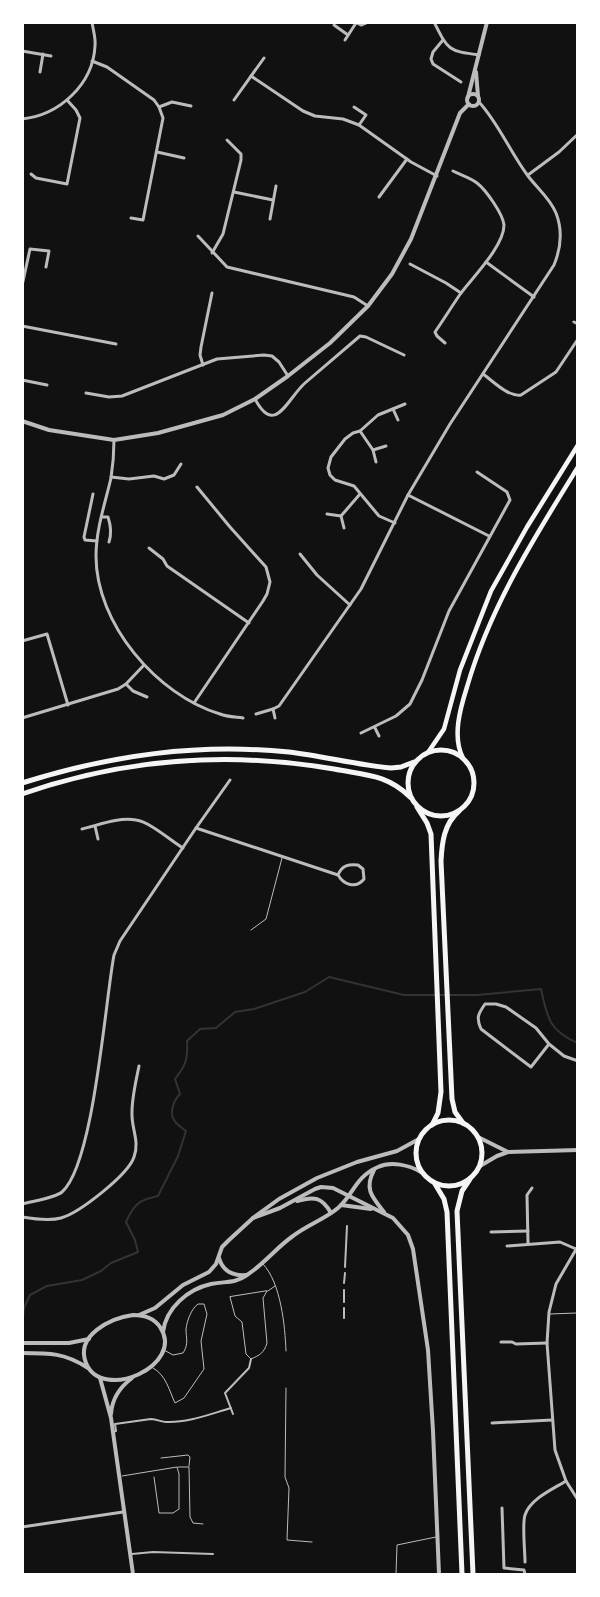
<svg xmlns="http://www.w3.org/2000/svg" width="600" height="1597" font-family="'Open Sans',sans-serif">
<rect width="100%" height="100%" fill="#111"/>
<g fill="none" stroke-linecap="round" stroke-linejoin="round">
<path stroke="#333" stroke-width="2" d="M22 1326 24 1308 30 1295 47 1286 82 1280 101 1271 111 1263 138 1252 135 1240 126 1222C134 1204 139 1200 158 1196L178 1156 186 1131C182 1128 176 1124 174 1120 169 1112 174 1100 180 1094L175 1079C186 1065 188 1059 187 1041L200 1029 216 1028 235 1012 254 1009 305 992 329 977 404 995H477L541 989C547 1017 549 1031 578 1043"/>
<g stroke="#bcbcbc" stroke-width="1">
<path d="M251 930 266 919 282 858"/>
<path d="M263 1264C281 1283 285 1326 286 1351"/>
<path d="M267 1291 263 1298 267 1343C264 1353 260 1355 251 1359L246 1354 242 1322 235 1316 230 1297Z"/>
<path d="M268 1291 275 1286"/>
<path d="M550 1314 576 1313"/>
<path d="M153 1368C166 1375 169 1390 175 1403L184 1398 204 1369 201 1341 207 1314 204 1304H198C191 1309 187 1321 186 1329 186 1338 189 1344 183 1353L173 1355 164 1350"/>
<path d="M286 1388 285 1477 289 1488 287 1540 312 1542"/>
<path d="M161 1458 188 1455 190 1457 189 1466"/>
<path d="M178 1467H189L190 1517 193 1523 203 1524"/>
<path d="M122 1476 177 1467 179 1474V1509L173 1513H159L154 1477"/>
<path d="M396 1574 397 1545 436 1537"/>
</g>
<g stroke="#bcbcbc" stroke-width="2">
<path d="M345 1267 347 1226"/>
<path d="M344 1283 345 1273"/>
<path d="M344 1302V1290"/>
<path d="M344 1318V1308"/>
<path d="M233 1414 225 1393 249 1368 251 1359"/>
<path d="M113 1432 116 1431 115 1424 151 1419C157 1419 161 1422 166 1422 188 1423 210 1414 231 1408"/>
<path d="M132 1554 153 1552 213 1554"/>
</g>
<g stroke="#bcbcbc" stroke-width="3">
<path d="M355 22 361 25 368 22"/>
<path d="M434 22C448 50 448 51 479 55"/>
<path d="M334 25 348 35"/>
<path d="M345 40 356 23"/>
<path d="M443 40 433 52 431 59 433 64 461 82"/>
<path d="M22 51 51 56"/>
<path d="M92 61 107 67 154 100 159 107 163 118 143 220 131 218"/>
<path d="M40 72 43 54"/>
<path d="M251 76 303 111 315 116 343 119 359 125 411 162 437 176"/>
<path d="M234 100 264 58"/>
<path d="M159 107 172 102 191 106"/>
<path d="M354 107 366 115 359 125"/>
<path d="M22 119C60 115 93 84 95 46 96 38 93 30 92 22"/>
<path d="M157 152 184 158"/>
<path d="M31 174 36 178 67 184 80 118 76 110 67 100"/>
<path d="M528 175 559 152 578 134"/>
<path d="M234 192 273 200"/>
<path d="M379 197 407 159"/>
<path d="M270 219 276 186"/>
<path d="M198 236 227 267 354 297 368 306"/>
<path d="M212 253 223 234 241 160V154L227 140"/>
<path d="M486 262 534 297"/>
<path d="M410 264 446 283 461 293"/>
<path d="M22 286 30 249 49 251 46 267"/>
<path d="M574 322 578 324"/>
<path d="M22 326 116 344"/>
<path d="M445 343 437 336 435 332C444 319 452 306 461 293 473 277 504 246 504 225 503 214 486 190 477 183 471 178 461 175 453 171"/>
<path d="M203 365 200 355 201 347 212 293"/>
<path d="M483 374C493 381 508 397 521 395L556 372 578 339"/>
<path d="M22 380 47 385"/>
<path d="M86 393 109 397 122 396 217 359 264 355 272 356 279 362 288 376"/>
<path d="M255 399C275 437 287 399 305 383L360 336 366 337 404 355"/>
<path d="M393 409 398 420"/>
<path d="M360 431 373 450 376 462"/>
<path d="M114 440C114 453 113 465 111 478 105 504 96 529 96 556 96 624 157 695 220 714 227 717 236 717 243 718"/>
<path d="M373 450 386 446"/>
<path d="M111 477 129 479 154 476 164 479 174 475 181 464"/>
<path d="M93 494 84 537 85 540 97 541"/>
<path d="M408 495 489 536"/>
<path d="M327 514 341 516 344 528"/>
<path d="M341 516 360 494"/>
<path d="M102 517H108C111 526 112 533 109 542"/>
<path d="M395 523 379 516 354 486 335 480 330 475 328 468 331 457 345 439 353 433 360 431 378 415 405 404"/>
<path d="M149 548 163 559 167 566 249 623"/>
<path d="M300 554 317 575 350 605"/>
<path d="M22 641 47 634 68 705"/>
<path d="M126 684 133 691 147 697"/>
<path d="M194 703 263 601 267 594 270 582 266 567 230 527 197 487"/>
<path d="M256 714 273 709"/>
<path d="M22 718 118 689 126 684 144 665"/>
<path d="M275 718 273 709 279 706 361 589 408 495 450 424 554 265C561 248 563 231 556 213 550 198 537 188 528 176 510 152 499 124 479 102"/>
<path d="M375 728 379 736"/>
<path d="M361 733 396 716 410 704 422 680 449 611 510 500 507 492 477 472"/>
<path d="M95 826 98 839"/>
<path d="M196 828 338 875C344 885 356 889 364 879L363 869 358 865C349 864 342 865 338 875"/>
<path d="M82 829C99 825 118 817 136 820 150 822 170 840 183 848"/>
<path d="M549 1044 531 1067 481 1029C476 1018 478 1014 485 1004H496L506 1007 536 1028 549 1044 564 1056 578 1061"/>
<path d="M22 1204C33 1201 55 1198 62 1192 94 1164 105 1002 114 955L120 941 196 828 230 780"/>
<path d="M22 1217C34 1219 50 1221 61 1218 79 1213 128 1175 134 1157 140 1141 131 1128 132 1112 132 1097 136 1081 139 1066"/>
<path d="M491 1232 528 1231"/>
<path d="M528 1243 527 1195 532 1188"/>
<path d="M507 1246 560 1242 576 1249"/>
<path d="M578 1246 556 1284 549 1312 547 1343 555 1450 566 1481 578 1500"/>
<path d="M501 1342H512L516 1344 547 1343"/>
<path d="M492 1423 552 1420"/>
<path d="M502 1508 504 1568 524 1570 525 1574"/>
<path d="M22 1527 123 1512"/>
<path d="M525 1562C525 1551 522 1524 525 1515 530 1499 553 1489 566 1481"/>
</g>
<g stroke="#bcbcbc" stroke-width="4">
<path d="M476 72 478 96"/>
<circle cx="473" cy="100" r="6"/>
<path d="M468 97 487 22"/>
<path d="M22 421 49 430 114 440 158 433 223 415 255 399 288 376 330 343 368 306 392 274 411 239 460 113 469 104"/>
<path d="M478 1137 508 1152"/>
<path d="M480 1166 497 1156 508 1152 578 1150"/>
<path d="M374 1170C364 1189 372 1197 384 1212"/>
<path d="M297 1201C314 1196 322 1197 331 1213"/>
<path d="M341 1205 371 1209"/>
<path d="M253 1218 280 1208 315 1189 321 1187 333 1188 393 1218 408 1235 413 1249 428 1350 433 1431 439 1574"/>
<path d="M219 1258C223 1272 233 1276 246 1275"/>
<path d="M133 1315C144 1315 154 1318 160 1327 186 1365 102 1403 86 1363 75 1335 111 1318 133 1315Z"/>
<path d="M139 1315 155 1308 183 1285 209 1272 216 1264 222 1247 229 1240 253 1218 279 1199 317 1178 357 1162 397 1151 419 1139"/>
<path d="M163 1332C166 1308 188 1289 211 1284 226 1281 234 1284 247 1275 264 1264 277 1247 293 1236 307 1225 325 1219 338 1208 354 1194 355 1177 378 1167 391 1161 409 1165 421 1172"/>
<path d="M22 1343H69L89 1339"/>
<path d="M22 1353C50 1353 65 1353 88 1368"/>
<path d="M100 1378 111 1418 133 1574"/>
<path d="M111 1414C112 1398 120 1387 132 1378"/>
</g>
<g stroke="#f5f5f5" stroke-width="4.5">
<path d="M429 751 444 729 460 670 491 591 527 527 578 445"/>
<path d="M463 758C452 737 460 709 467 687 490 607 534 538 578 467"/>
</g>
<g stroke="#f5f5f5" stroke-width="5">
<circle cx="441" cy="783" r="33"/>
<path d="M22 783C111 755 197 743 289 752 323 756 357 765 391 768L401 767 414 762"/>
<path d="M22 794C123 759 228 751 334 769 364 775 387 774 410 797"/>
<path d="M417 807 427 823 431 834 441 1092 438 1113 432 1125"/>
<path d="M459 811C444 824 442 842 441 861L452 1099 455 1112 463 1123"/>
<circle cx="449" cy="1153" r="33"/>
<path d="M470 1179 462 1191 457 1211 473 1574"/>
<path d="M435 1184 444 1199 447 1212 462 1574"/>
</g>
</g>
<rect width="600" height="1597" fill="none" stroke="#ffffff" stroke-width="48"/>
</svg>
